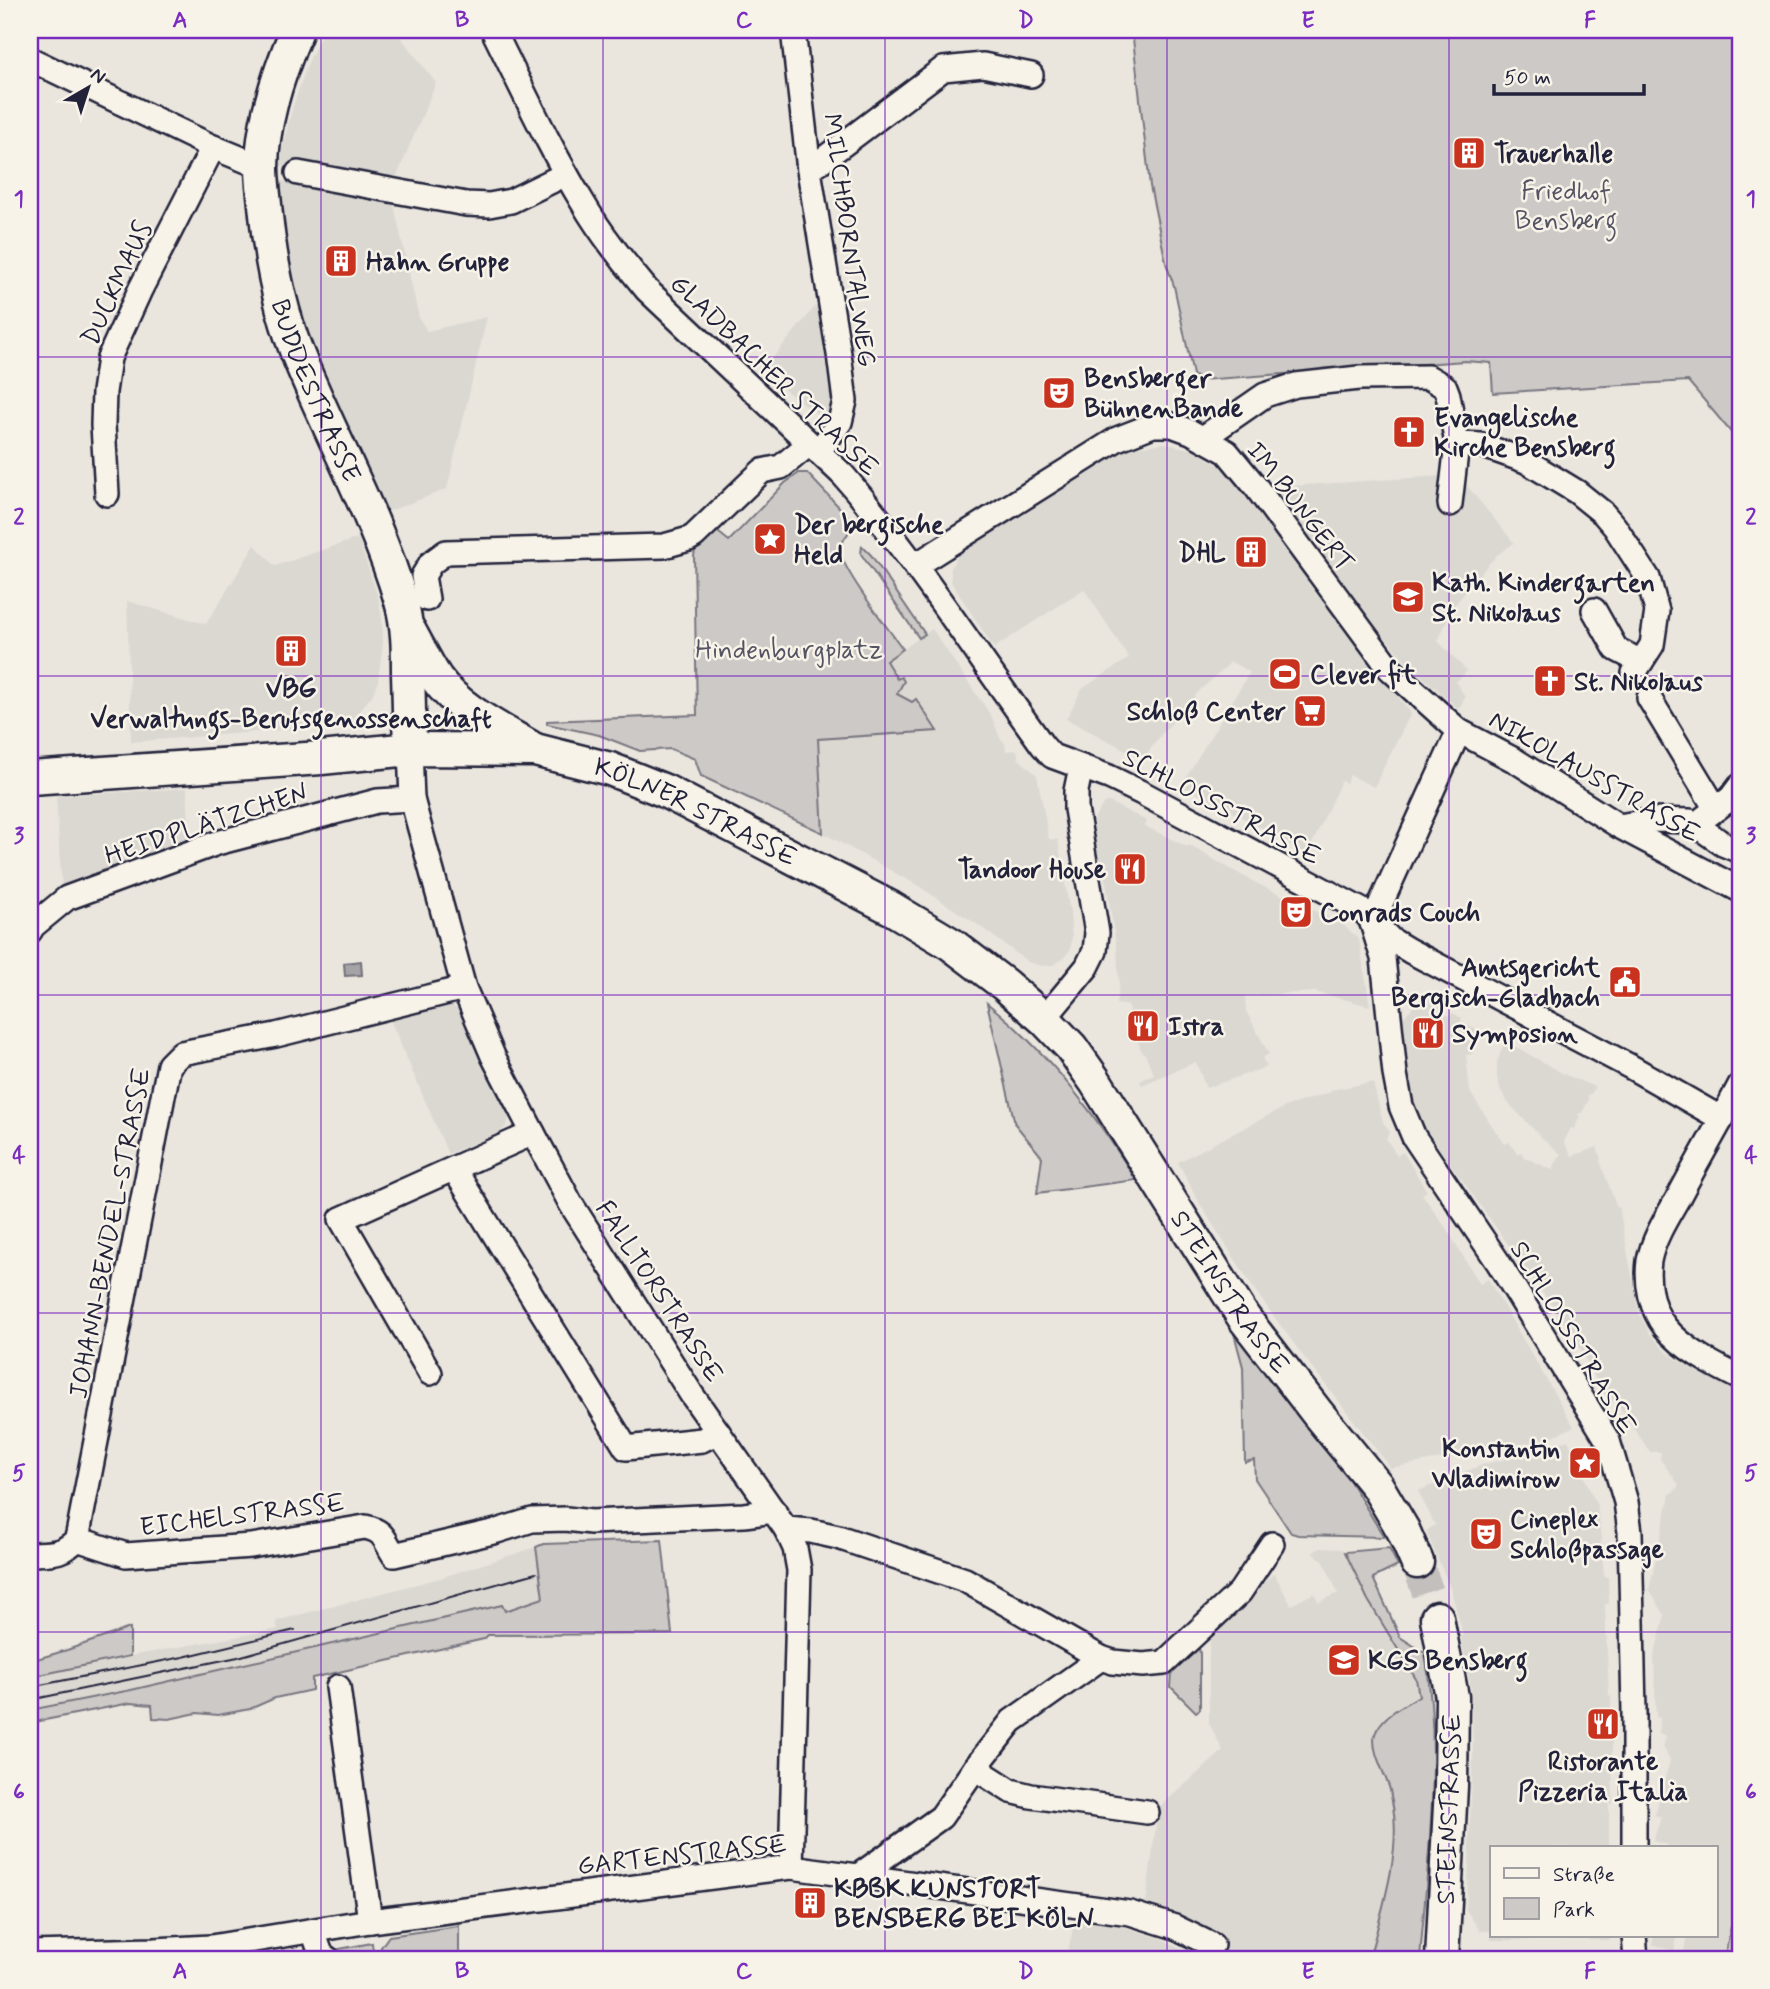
<svg xmlns="http://www.w3.org/2000/svg" width="1770" height="1989" font-family="Mynerve,sans-serif">
<rect width="100%" height="100%" fill="#eae6de"/>
<filter id="ink" filterUnits="userSpaceOnUse"><feTurbulence type="fractalNoise" baseFrequency=".0143" numOctaves="2"/><feDisplacementMap in="SourceGraphic" scale="14" xChannelSelector="R" yChannelSelector="G"/><feConvolveMatrix kernelMatrix="1 2 1 2 8 2 1 2 1" color-interpolation-filters="sRGB"/></filter>
<g filter="url(#ink)">
<g fill="#dbd8d2">
<path d="M323 30H395L436 83 394 183 280 166 283 144 292 109 307 65Z"/>
<path d="M280 181 392 196 419 318 427 331 487 317 447 489 387 512 315 354 302 318 287 259Z"/>
<path d="M818 303 836 399 833 413 818 415 761 372Z"/>
<path d="M1165 443 1194 450 1219 465 1232 478 1309 581 1308 583 1411 713 1374 787 1350 775 1346 783 1341 781 1307 855 1297 851 1284 840 1181 785 1250 672 1231 662 1198 692 1189 705 1164 731 1143 759 1066 719 1082 689 1129 658 1084 589 994 648 951 582V567L959 554 1090 469 1121 452 1135 447Z"/>
<path d="M1455 471 1514 543 1497 555 1485 568 1453 607 1438 641 1467 671 1456 682 1465 696 1459 709 1409 665 1381 633 1274 487 1441 476Z"/>
<path d="M358 538 378 597 382 618 383 643 378 681 373 694 352 721 332 726 131 742 127 601 206 624 255 545 275 566Z"/>
<path d="M932 629 992 717 1000 738 1005 743 1006 751 1017 750 1019 759 1037 775 1049 839 1058 840 1070 913 1072 938 1070 950 1063 959 1053 965 1041 966 1028 962 978 925 917 885 823 833 817 739 937 731 916 700 912 702 897 694 898 680 886 661Z"/>
<path d="M187 788 190 843 62 893 56 796Z"/>
<path d="M1109 802 1147 821 1145 826 1187 847 1189 845 1252 881 1342 924 1359 939 1370 1006 1315 992 1245 996 1246 1011 1269 1054 1262 1058 1267 1067 1206 1088 1196 1062 1142 1085 1140 1081 1154 1074 1145 1054 1142 1052 1128 1017 1129 1006 1116 1004 1119 985 1117 950 1106 883 1094 841 1093 827 1095 817 1104 803Z"/>
<path d="M1429 996 1444 1002 1446 1014 1450 1016 1452 1013 1462 1018 1461 1022 1481 1032 1472 1054 1466 1055 1470 1092 1504 1144 1509 1142 1518 1154 1521 1152 1524 1157 1552 1170 1561 1154 1541 1137 1509 1104 1501 1091 1497 1078V1062L1505 1041 1566 1075 1595 1087 1591 1094H1589L1587 1098 1589 1099 1582 1113H1580L1578 1115 1580 1116 1574 1129 1571 1128 1564 1142 1572 1156 1597 1147 1601 1159 1600 1161 1617 1208 1619 1207 1639 1313 1650 1334 1666 1352 1681 1362 1740 1394 1736 1403 1740 1409V1472L1738 1479 1740 1480V1495L1735 1516 1740 1523V1897L1735 1914 1740 1916 1736 1928 1731 1927 1724 1959H1682L1687 1936 1681 1935H1716V1847H1667V1845L1653 1841 1661 1817 1655 1815 1670 1760 1663 1747 1666 1737 1659 1734 1660 1718 1656 1717 1654 1656 1665 1615 1649 1590 1670 1494 1676 1490 1679 1485 1660 1459 1661 1452H1650L1615 1400 1609 1404 1571 1332 1436 1144 1410 1104 1407 1092 1401 1020 1419 1000 1422 997Z"/>
<path d="M448 1003 458 1009 462 1015 476 1050 508 1111 509 1118 507 1125 500 1132 448 1154 389 1017Z"/>
<path d="M1373 1082 1383 1122 1390 1132 1386 1138 1397 1156 1403 1152 1427 1191 1422 1194 1446 1228 1480 1284 1488 1279 1574 1427 1543 1440 1391 1468 1303 1356 1256 1292 1201 1206 1178 1162 1287 1106 1331 1092V1090Z"/>
<path d="M1568 1440 1597 1506 1600 1527 1604 1576 1608 1577 1609 1604H1605L1609 1696H1611L1613 1804H1609V1847H1492V1935H1609V1940H1491V1931H1480L1466 1910 1470 1847H1469L1473 1751 1471 1690 1461 1636 1463 1635 1451 1590 1426 1531 1435 1525 1418 1491 1484 1464 1523 1455Z"/>
<path d="M536 1547 543 1598 504 1611 502 1605 131 1690 30 1710V1677L130 1656 278 1629 276 1621 440 1578Z"/>
<path d="M1320 1548 1343 1549 1368 1600 1416 1679 1419 1690V1696L1400 1707 1374 1742 1378 1758 1390 1790 1395 1819 1391 1871 1369 1959H1210L1155 1931 1154 1905 1146 1903 1158 1808 1223 1751 1209 1723V1652L1211 1631 1212 1633 1274 1573 1291 1605 1314 1593 1319 1602 1338 1593 1323 1560 1312 1553Z"/>
<path d="M1075 1920 1117 1925 1160 1938 1204 1959H1066Z"/>
<path d="M1654 1935H1678L1674 1951 1652 1944Z"/>
<path d="M1602 1956 1603 1959H1488Z"/>
</g>
<g fill="#cdc9c6" stroke="#787680" stroke-width="2">
<path d="M1132 30H1740V443L1688 381 1493 393 1491 363 1465 361 1201 380 1193 375 1174 286 1166 263 1150 186Z"/>
<path d="M799 473H807L856 525C848 532 840 541 841 553 843 571 890 631 903 649L886 661 897 679 901 677 904 681 897 694 912 702 916 699 937 731 818 739 823 833 701 776 695 759 671 749 640 751 599 735 547 724V721L697 715 694 556 696 544 713 528 729 541 785 483Z"/>
<path d="M862 546 871 555 925 634 919 638 861 554Z"/>
<path d="M987 1003C1047 1051 1096 1114 1136 1180L1037 1193 1042 1157 1015 1124Z"/>
<path d="M1232 1326 1350 1481 1384 1537 1298 1535 1291 1533 1255 1479 1254 1460 1245 1462 1243 1367Z"/>
<path d="M662 1540 672 1634 488 1635 484 1639 312 1678V1690L275 1698 250 1709 218 1715 197 1713 169 1719 153 1718 152 1705 130 1703 30 1723V1710L131 1690 502 1605 505 1611 543 1598 536 1547 543 1544Z"/>
<path d="M1389 1548 1398 1566 1373 1578 1400 1637 1425 1653C1442 1754 1428 1857 1420 1959H1369C1381 1913 1401 1854 1393 1806 1392 1801 1391 1796 1390 1790 1386 1775 1370 1750 1375 1734 1381 1716 1404 1705 1419 1696L1416 1679 1368 1600 1345 1552Z"/>
<path d="M130 1628V1656L30 1677V1661L67 1650Z"/>
<path d="M1195 1647 1199 1648 1200 1653V1709L1196 1712 1171 1687 1172 1672Z"/>
<path d="M1740 1897V1939L1735 1959H1724L1731 1927 1737 1928 1740 1916 1735 1914Z"/>
<path d="M459 1926V1959H383L381 1947 389 1936Z"/>
<path d="M372 1943 374 1959H341L334 1950Z"/>
</g>
<path fill="#a6a3a6" stroke="#716f7b" stroke-width="2" d="M361 961 362 975 345 976 344 963Z"/>
<g fill="none" stroke-linecap="round" stroke-linejoin="round">
<path stroke="#c2bfbd" stroke-width="32" stroke-dasharray="32 16" stroke-linecap="butt" d="M1417 1562 1437 1618"/>
<defs>
<g id="street">
<path d="M493 30C522 88 549 147 583 203 601 234 624 262 647 290L843 475C916 560 977 655 1043 746L1052 756 1109 777 1142 793 1363 911 1390 939 1410 951 1631 1067 1722 1119"/>
<path d="M793 30 809 170 839 354 845 401 840 422 818 452"/>
<path d="M30 59 213 147 262 167"/>
<path d="M809 170 943 69 983 65 1031 75"/>
<path d="M298 173 466 204 489 205 511 201 566 174"/>
<path d="M1203 438 1265 395 1296 385 1359 378 1428 377 1445 387 1448 395 1457 444 1450 504"/>
<path d="M1457 444 1481 445 1526 461 1577 492 1603 513 1615 527 1648 578 1657 611 1652 645 1634 673"/>
<path d="M107 494 103 425 104 392 109 358 140 290 213 147"/>
<path d="M916 565 1117 439 1153 425H1172L1191 432 1227 452 1256 487 1390 669 1459 731 1516 761 1619 826 1740 890"/>
<path d="M427 599 423 576 431 563 446 552 664 546 689 539 694 536 762 471 781 467 809 444"/>
<path d="M1594 610 1616 649 1641 662"/>
<path d="M1649 698 1716 809"/>
<path d="M410 749 412 799 419 825 464 988 493 1056 533 1133 571 1204 692 1395 786 1529 795 1548 799 1570 791 1867"/>
<path d="M1704 818 1731 798 1740 786"/>
<path d="M1619 826 1654 820 1690 821 1723 844 1740 851"/>
<path d="M1372 923 1383 958 1395 1074 1401 1106 1414 1137 1498 1262 1608 1441 1626 1502 1630 1532 1634 1712V1847"/>
<path d="M1372 923 1459 731"/>
<path d="M30 931 33 926 67 898 217 843 377 801 412 799"/>
<path d="M1044 1019 1087 967 1095 951 1097 933 1076 809V791L1081 767"/>
<path d="M1740 1085C1720 1123 1698 1160 1678 1198 1667 1217 1653 1239 1649 1261 1646 1283 1651 1309 1665 1327 1684 1350 1714 1365 1740 1378"/>
<path d="M454 1169 626 1448 702 1440 718 1432"/>
<path d="M430 1373 341 1219 533 1133"/>
<path d="M786 1529 811 1531 838 1537 965 1580 1101 1658 1113 1662 1143 1665 1164 1663 1240 1592 1272 1544"/>
<path d="M77 1539 126 1555 251 1546 365 1527C385 1531 384 1540 394 1555L497 1531 532 1520 566 1519 591 1522 744 1515 774 1511"/>
<path d="M30 1554C51 1553 62 1555 77 1539L169 1065 181 1053 276 1035 464 988"/>
<path d="M338 1687 370 1921"/>
<path d="M975 1768 1011 1791 1031 1796 1147 1812"/>
<path d="M858 1876 941 1817 975 1768 1012 1721 1101 1658"/>
<path d="M313 1931 321 1954 328 1959"/>
<path d="M1634 1935 1636 1959"/>
<path d="M30 1953 154 1950 211 1947 370 1921 791 1867 1130 1913 1175 1927 1212 1945"/>
</g>
<g id="secondary">
<path id="s1" d="M297 30C279 72 262 121 262 168 262 181 264 193 265 205 270 261 280 314 302 365 335 444 377 519 401 601 408 625 408 649 408 674 409 699 409 724 410 749"/>
<path d="M409 630C418 646 426 663 436 678 459 710 500 729 533 749"/>
<path id="s2" d="M30 778 321 758 410 749 535 750 610 769 665 791 891 908 951 944 1005 985 1044 1019 1071 1047 1095 1081 1244 1318 1318 1414 1377 1486 1403 1530 1417 1562"/>
<path d="M1437 1618 1452 1697 1451 1786 1442 1959"/>
</g>
</defs>
<use href="#street" stroke="#22223b" stroke-width="28"/>
<use href="#secondary" stroke="#22223b" stroke-width="37"/>
<use href="#street" stroke="#f7f3e8" stroke-width="23"/>
<use href="#secondary" stroke="#f7f3e8" stroke-width="32"/>
<g stroke="#22223b" stroke-width="2">
<path d="M30 1687 183 1657 295 1630"/>
<path d="M30 1700 238 1657 536 1573"/>
</g>
</g>
</g>
<path fill="none" stroke="#7b2cbf" stroke-width="2" stroke-opacity="0.55" d="M321 30V1959M603 30V1959M885 30V1959M1167 30V1959M1449 30V1959M30 357H1740M30 676H1740M30 995H1740M30 1313H1740M30 1632H1740"/>
<defs>
<symbol id="building-square" viewBox="-11 -11 22 22"><rect x="-9" y="-9" width="18" height="18" rx="4" fill="#c8321e" stroke="#f7f3e8"/><path d="M-4-6H4V6H1V3H-1V6H-4ZM-2.5-4.3h1.7v1.8h-1.7ZM.8-4.3h1.7v1.8H.8ZM-2.5-1h1.7V.8h-1.7ZM.8-1h1.7V.8H.8Z" fill="#fff"/></symbol>
<symbol id="theatre-square" viewBox="-11 -11 22 22"><rect x="-9" y="-9" width="18" height="18" rx="4" fill="#c8321e" stroke="#f7f3e8"/><path d="M-5-5.5Q0-4 5-5.5V0Q5 5 0 6Q-5 5-5 0ZM-3.3-2.5H-1v1.5H-3.3ZM1-2.5H3.3v1.5H1ZM-2.8 1Q0 5.5 2.8 1Z" fill="#fff"/></symbol>
<symbol id="church-square" viewBox="-11 -11 22 22"><rect x="-9" y="-9" width="18" height="18" rx="4" fill="#c8321e" stroke="#f7f3e8"/><path d="M-1.2-6h2.4v3.5h3.3v2.4h-3.3V6h-2.4V-.1h-3.3v-2.4h3.3Z" fill="#fff"/></symbol>
<symbol id="sight-square" viewBox="-11 -11 22 22"><rect x="-9" y="-9" width="18" height="18" rx="4" fill="#c8321e" stroke="#f7f3e8"/><path d="M0-6L1.8-2.2L6-1.7L2.9 1.2L3.7 5.4L0 3.3L-3.7 5.4L-2.9 1.2L-6-1.7L-1.8-2.2Z" fill="#fff"/></symbol>
<symbol id="school-square" viewBox="-11 -11 22 22"><rect x="-9" y="-9" width="18" height="18" rx="4" fill="#c8321e" stroke="#f7f3e8"/><path d="M0-5L7-2L0 1L-7-2ZM-4 1L0 2.5L4 1V4Q0 6-4 4Z" fill="#fff"/></symbol>
<symbol id="stadium-square" viewBox="-11 -11 22 22"><rect x="-9" y="-9" width="18" height="18" rx="4" fill="#c8321e" stroke="#f7f3e8"/><path d="M0-5a6.5 5 0 1 0 0 10a6.5 5 0 1 0 0-10ZM-3.5-1.8h7v3.6h-7Z" fill="#fff"/></symbol>
<symbol id="supermarket-square" viewBox="-11 -11 22 22"><rect x="-9" y="-9" width="18" height="18" rx="4" fill="#c8321e" stroke="#f7f3e8"/><path d="M-6-5.5h2.5l.6 2H6L4.5 2H-2.5L-4.4-4H-6ZM-1.5 3.2a1.3 1.3 0 1 0 .1 0ZM3 3.2a1.3 1.3 0 1 0 .1 0Z" fill="#fff"/></symbol>
<symbol id="restaurant-square" viewBox="-11 -11 22 22"><rect x="-9" y="-9" width="18" height="18" rx="4" fill="#c8321e" stroke="#f7f3e8"/><path d="M-5-6h1v4h1v-4h1v4h1v-4h1v5L-1.5 .5V6h-2V.5L-5-1ZM5-6V6H3V1.5H1.5Q1.5-4 5-6Z" fill="#fff"/></symbol>
<symbol id="civic-square" viewBox="-11 -11 22 22"><rect x="-9" y="-9" width="18" height="18" rx="4" fill="#c8321e" stroke="#f7f3e8"/><path d="M-.6-6.5H3V-4.5H.6V-3L4-1V1h2V6H-6V1h2V-1L-.6-3ZM-1.2 2.5V6h2.4V2.5Z" fill="#fff"/></symbol>
</defs>
<g fill-rule="evenodd">
<use href="#building-square" x="1450" y="134" width="38" height="38"/>
<use href="#building-square" x="322" y="242" width="38" height="38"/>
<use href="#theatre-square" x="1040" y="374" width="38" height="38"/>
<use href="#church-square" x="1390" y="413" width="38" height="38"/>
<use href="#sight-square" x="751" y="520" width="38" height="38"/>
<use href="#building-square" x="1232" y="533" width="38" height="38"/>
<use href="#school-square" x="1389" y="578" width="38" height="38"/>
<use href="#building-square" x="272" y="632" width="38" height="38"/>
<use href="#stadium-square" x="1266" y="655" width="38" height="38"/>
<use href="#church-square" x="1531" y="662" width="38" height="38"/>
<use href="#supermarket-square" x="1291" y="692" width="38" height="38"/>
<use href="#restaurant-square" x="1111" y="850" width="38" height="38"/>
<use href="#theatre-square" x="1277" y="893" width="38" height="38"/>
<use href="#civic-square" x="1606" y="963" width="38" height="38"/>
<use href="#restaurant-square" x="1124" y="1007" width="38" height="38"/>
<use href="#restaurant-square" x="1409" y="1014" width="38" height="38"/>
<use href="#sight-square" x="1566" y="1444" width="38" height="38"/>
<use href="#theatre-square" x="1467" y="1515" width="38" height="38"/>
<use href="#school-square" x="1325" y="1641" width="38" height="38"/>
<use href="#restaurant-square" x="1584" y="1705" width="38" height="38"/>
<use href="#building-square" x="791" y="1884" width="38" height="38"/>
</g>
<g text-anchor="middle" stroke-width="5" stroke-linejoin="round" paint-order="stroke">
<g font-size="26" font-weight="bold" fill="#22223b" stroke="#f7f3e8" text-anchor="start">
<text x="1494" y="162">Trauerhalle</text>
<text x="366" y="270">Hahn Gruppe</text>
<text x="1084" y="387">Bensberger<tspan x="1084" dy="30">BühnenBande</tspan></text>
<text x="1434" y="426">Evangelische<tspan x="1434" dy="30">Kirche Bensberg</tspan></text>
<text x="794" y="533">Der bergische<tspan x="794" dy="30">Held</tspan></text>
<text x="1226" y="561" text-anchor="end">DHL</text>
<text x="1432" y="591">Kath. Kindergarten<tspan x="1432" dy="30">St. Nikolaus</tspan></text>
<text x="1310" y="683">Clever fit</text>
<text x="1574" y="690">St. Nikolaus</text>
<text x="291" y="697" text-anchor="middle">VBG<tspan x="291" dy="30">Verwaltungs-Berufsgenossenschaft</tspan></text>
<text x="1286" y="720" text-anchor="end">Schloß Center</text>
<text x="1106" y="878" text-anchor="end">Tandoor House</text>
<text x="1320" y="921">Conrads Couch</text>
<text x="1600" y="976" text-anchor="end">Amtsgericht<tspan x="1600" dy="30">Bergisch-Gladbach</tspan></text>
<text x="1168" y="1035">Istra</text>
<text x="1452" y="1042">Symposion</text>
<text x="1560" y="1457" text-anchor="end">Konstantin<tspan x="1560" dy="30">Wladimirow</tspan></text>
<text x="1510" y="1528">Cineplex<tspan x="1510" dy="30">Schloßpassage</tspan></text>
<text x="1368" y="1669">KGS Bensberg</text>
<text x="1603" y="1770" text-anchor="middle">Ristorante<tspan x="1603" dy="30">Pizzeria Italia</tspan></text>
<text x="834" y="1897">KBBK KUNSTORT<tspan x="834" dy="30">BENSBERG BEI KÖLN</tspan></text>
</g>
<g font-size="26" fill="#555465" stroke="#f7f3e8">
<text x="1566" y="199">Friedhof<tspan x="1566" dy="30">Bensberg</tspan></text>
<text x="789" y="658">Hindenburgplatz</text>
</g>
<g font-size="26" fill="#22223b" stroke="#f7f3e8">
<text transform="translate(850 240) rotate(82)" y="9">MILCHBORNTALWEG</text>
<text transform="translate(116 283) rotate(-65)" y="9">DUCKMAUS</text>
<text transform="translate(775 375) rotate(44)" y="9">GLADBACHER STRASSE</text>
<text dy="9" stroke="none"><textPath href="#s1" startOffset="374">BUDDESTRASSE</textPath></text>
<text transform="translate(1301 506) rotate(52)" y="9">IM BUNGERT</text>
<text transform="translate(1595 776) rotate(30)" y="9">NIKOLAUSSTRASSE</text>
<text transform="translate(1222 806) rotate(28)" y="9">SCHLOSSSTRASSE</text>
<text dy="9" stroke="none"><textPath href="#s2" startOffset="679">KÖLNER STRASSE</textPath></text>
<text transform="translate(206 823) rotate(-18)" y="9">HEIDPLÄTZCHEN</text>
<text transform="translate(109 1233) rotate(-79)" y="9">JOHANN-BENDEL-STRASSE</text>
<text transform="translate(660 1291) rotate(57)" y="9">FALLTORSTRASSE</text>
<text dy="9" stroke="none"><textPath href="#s2" startOffset="1418">STEINSTRASSE</textPath></text>
<text transform="translate(1574 1337) rotate(59)" y="9">SCHLOSSSTRASSE</text>
<text transform="translate(242 1514) rotate(-7)" y="9">EICHELSTRASSE</text>
<text transform="translate(1448 1809) rotate(-88)" y="9">STEINSTRASSE</text>
<text transform="translate(682 1854) rotate(-6)" y="9">GARTENSTRASSE</text>
</g>
</g>
<rect width="1770" height="1989" fill="none" stroke="#f7f3e8" stroke-width="77"/>
<rect x="1490" y="1846" width="228" height="91" fill="#f7f3e8" stroke="#a29fa3" stroke-width="2"/>
<rect x="1504" y="1868" width="35" height="10" fill="#f7f3e8" stroke="#a29fa3" stroke-width="2"/>
<text x="1553" y="1881" font-size="21" fill="#22223b">Straße</text>
<rect x="1504" y="1898" width="35" height="21" fill="#cdc9c6" stroke="#a29fa3" stroke-width="2"/>
<text x="1553" y="1916" font-size="21" fill="#22223b">Park</text>
<g transform="translate(88 88) rotate(39)" stroke="#f7f3e8" stroke-width="5" paint-order="stroke">
<path d="M0-5L12 26L0 18L-12 26Z" fill="#22223b"/>
<text y="-10" font-size="19" font-weight="bold" text-anchor="middle" fill="#22223b">N</text>
</g>
<path d="M1494 84v10h150v-10" fill="none" stroke="#22223b" stroke-width="3.5"/>
<text x="1504" y="84" font-size="21" fill="#22223b" stroke="#f7f3e8" stroke-width="5" paint-order="stroke">50 m</text>
<rect x="38" y="38" width="1694" height="1913" fill="none" stroke="#7b2cbf" stroke-width="2.5"/>
<g font-size="23" text-anchor="middle" font-weight="bold" fill="#7b2cbf">
<text x="180" y="27">A</text>
<text x="462" y="27">B</text>
<text x="744" y="27">C</text>
<text x="1026" y="27">D</text>
<text x="1308" y="27">E</text>
<text x="1590" y="27">F</text>
<text x="19" y="206">1</text>
<text x="1751" y="206">1</text>
<text x="19" y="524">2</text>
<text x="1751" y="524">2</text>
<text x="19" y="843">3</text>
<text x="1751" y="843">3</text>
<text x="19" y="1162">4</text>
<text x="1751" y="1162">4</text>
<text x="19" y="1480">5</text>
<text x="1751" y="1480">5</text>
<text x="19" y="1799">6</text>
<text x="1751" y="1799">6</text>
<text x="180" y="1978">A</text>
<text x="462" y="1978">B</text>
<text x="744" y="1978">C</text>
<text x="1026" y="1978">D</text>
<text x="1308" y="1978">E</text>
<text x="1590" y="1978">F</text>
</g>
</svg>
